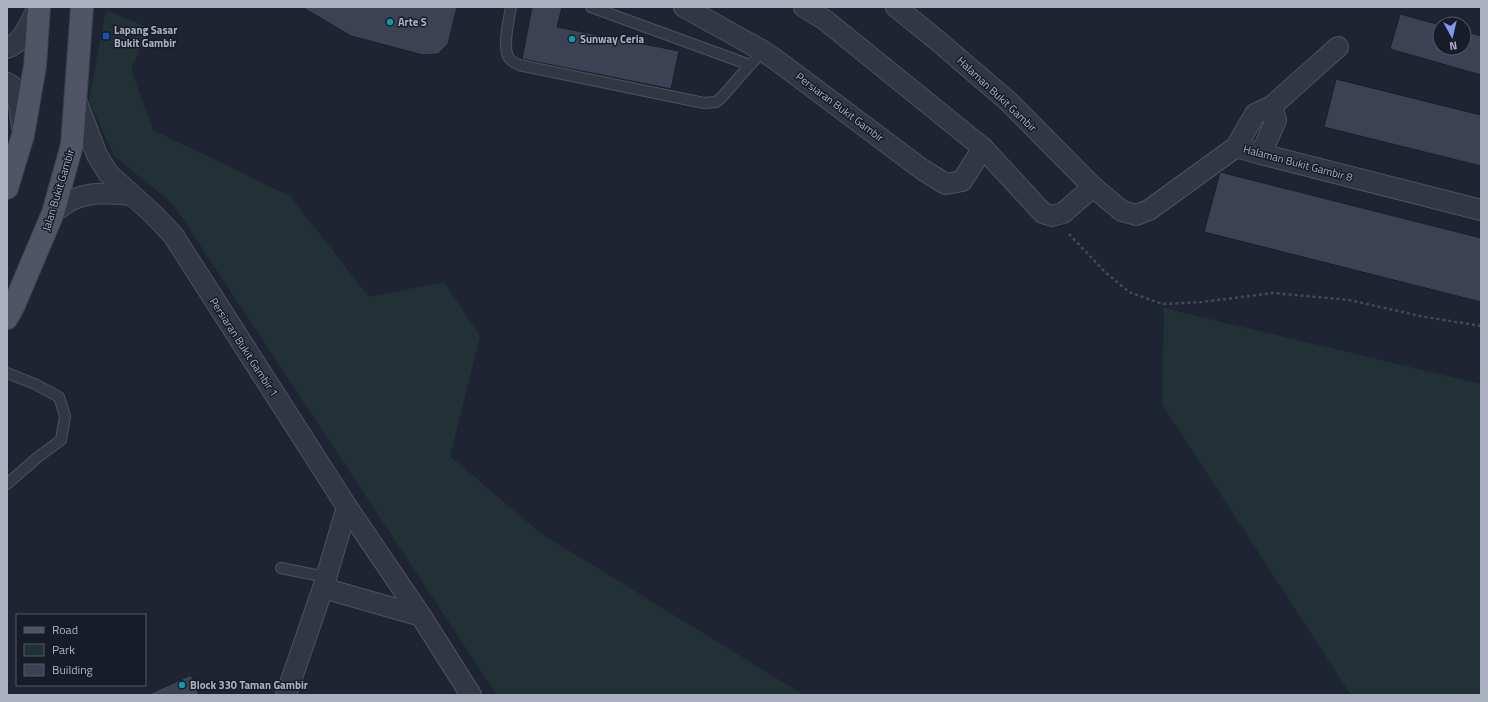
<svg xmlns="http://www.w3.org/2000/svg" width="1488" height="702" font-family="'Titillium Web',sans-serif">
<rect width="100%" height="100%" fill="#1f2433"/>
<g fill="#223136">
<path d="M106 10 149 28 131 69 153 130 290 196 369 297 444 282 480 336 450 456 539 532 804 695H497L173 204 114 156 89 101Z"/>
<path d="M1164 308 1481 384V695H1351L1162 404Z"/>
</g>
<g fill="#3c4254" stroke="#1a1e2b">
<path d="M302 7H457L448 44 438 54 423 55 351 36Z"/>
<path d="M532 7H562L557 27 679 51 671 89 522 59Z"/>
<path d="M1400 14 1440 25V48H1464V31L1481 36V75L1390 49Z"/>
<path d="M1336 79 1481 115V166L1324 127Z"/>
<path d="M1220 172 1481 238V302L1204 232Z"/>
<path d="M191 675 199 695H147Z"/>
</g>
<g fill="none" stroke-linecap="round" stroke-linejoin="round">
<defs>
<g id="service">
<path d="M511 7C509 19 502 48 509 58 511 61 515 63 519 65L704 103 716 102 721 98 750 65"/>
<path d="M591 7 750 65 755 60"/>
<path d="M7 373 35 384 59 397 65 416 61 440 38 457 7 484"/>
<path d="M281 568 326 577"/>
</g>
<g id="minor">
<path d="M684 7 763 51 779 62 923 170 946 184 962 181 983 148"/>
<path d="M804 7 825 20 983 148 1043 213 1052 216 1063 213 1093 187"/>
<path d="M896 7 938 41 1009 102 1093 187 1122 211 1136 215 1149 210 1236 147 1255 114 1272 106 1338 47"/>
<path d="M7 48C23 43 31 21 38 7"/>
<path d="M7 83 11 85 19 104 22 127"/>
<path d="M76 100 97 155 108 173 154 215 173 235 347 507 421 616 471 695"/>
<path d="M1236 147 1261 154 1481 210"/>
<path d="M1261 154 1276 120 1272 106"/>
<path d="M53 213C58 210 63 205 68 202 88 191 110 193 131 195"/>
<path d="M323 588 421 616"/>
<path d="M286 695 323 588 347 507"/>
</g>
<g id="primary">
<path d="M7 188 23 135 35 66 39 7"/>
<path d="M7 318 14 305 53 213 72 145 82 7"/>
</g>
</defs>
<use href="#service" stroke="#4d5160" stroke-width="12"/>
<use href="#minor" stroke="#4d5160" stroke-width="22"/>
<use href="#primary" stroke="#3c404e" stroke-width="24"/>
<path stroke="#3f4c52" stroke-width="2.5" stroke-dasharray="3 3" stroke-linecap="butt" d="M1069 234 1105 272 1129 292 1162 304 1202 302 1273 293 1349 300 1425 317 1481 326"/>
<use href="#service" stroke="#333744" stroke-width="10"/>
<use href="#minor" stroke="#333744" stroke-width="20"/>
<use href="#primary" stroke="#505565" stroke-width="22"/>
</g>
<g fill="#0f9aa8" stroke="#181c29" stroke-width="1.5">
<circle cx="390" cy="22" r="4"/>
<circle cx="572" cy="39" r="4"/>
<circle cx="182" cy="685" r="4"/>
</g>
<rect fill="#1a4fb4" stroke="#181c29" stroke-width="1.5" x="102" y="32" width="8" height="8" rx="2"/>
<g text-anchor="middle" stroke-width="3" stroke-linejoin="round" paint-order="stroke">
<g font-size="11" font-weight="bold" fill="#acb1c2" stroke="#181c29" text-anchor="start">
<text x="398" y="26">Arte S</text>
<text x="114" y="34">Lapang Sasar<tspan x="114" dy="13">Bukit Gambir</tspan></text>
<text x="580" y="43">Sunway Ceria</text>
<text x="190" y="689">Block 330 Taman Gambir</text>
</g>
<g font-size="11" fill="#acb1c2" stroke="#181c29">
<text transform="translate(997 94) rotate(43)" y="4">Halaman Bukit Gambir</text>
<text transform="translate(840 107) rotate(37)" y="4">Persiaran Bukit Gambir</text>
<text transform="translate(1298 163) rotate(15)" y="4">Halaman Bukit Gambir 8</text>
<text transform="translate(58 190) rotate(-73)" y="4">Jalan Bukit Gambir</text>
<text transform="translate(244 347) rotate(57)" y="4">Persiaran Bukit Gambir 1</text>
</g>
</g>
<rect width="1488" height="702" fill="none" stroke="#acb1c2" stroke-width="16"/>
<rect x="16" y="614" width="130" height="72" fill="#181c29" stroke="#535866"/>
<rect x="24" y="627" width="20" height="6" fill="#505565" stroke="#535866"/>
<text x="52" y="634" font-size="12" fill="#acb1c2">Road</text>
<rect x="24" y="644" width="20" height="12" fill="#223136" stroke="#535866"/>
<text x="52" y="654" font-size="12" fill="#acb1c2">Park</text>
<rect x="24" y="664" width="20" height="12" fill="#3c4254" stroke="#535866"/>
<text x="52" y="674" font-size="12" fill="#acb1c2">Building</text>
<g transform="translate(1452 36) rotate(172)"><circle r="19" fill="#181c29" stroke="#535866"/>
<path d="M0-3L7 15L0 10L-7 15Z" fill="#8198f1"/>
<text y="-6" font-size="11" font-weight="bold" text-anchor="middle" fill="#acb1c2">N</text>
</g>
</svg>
